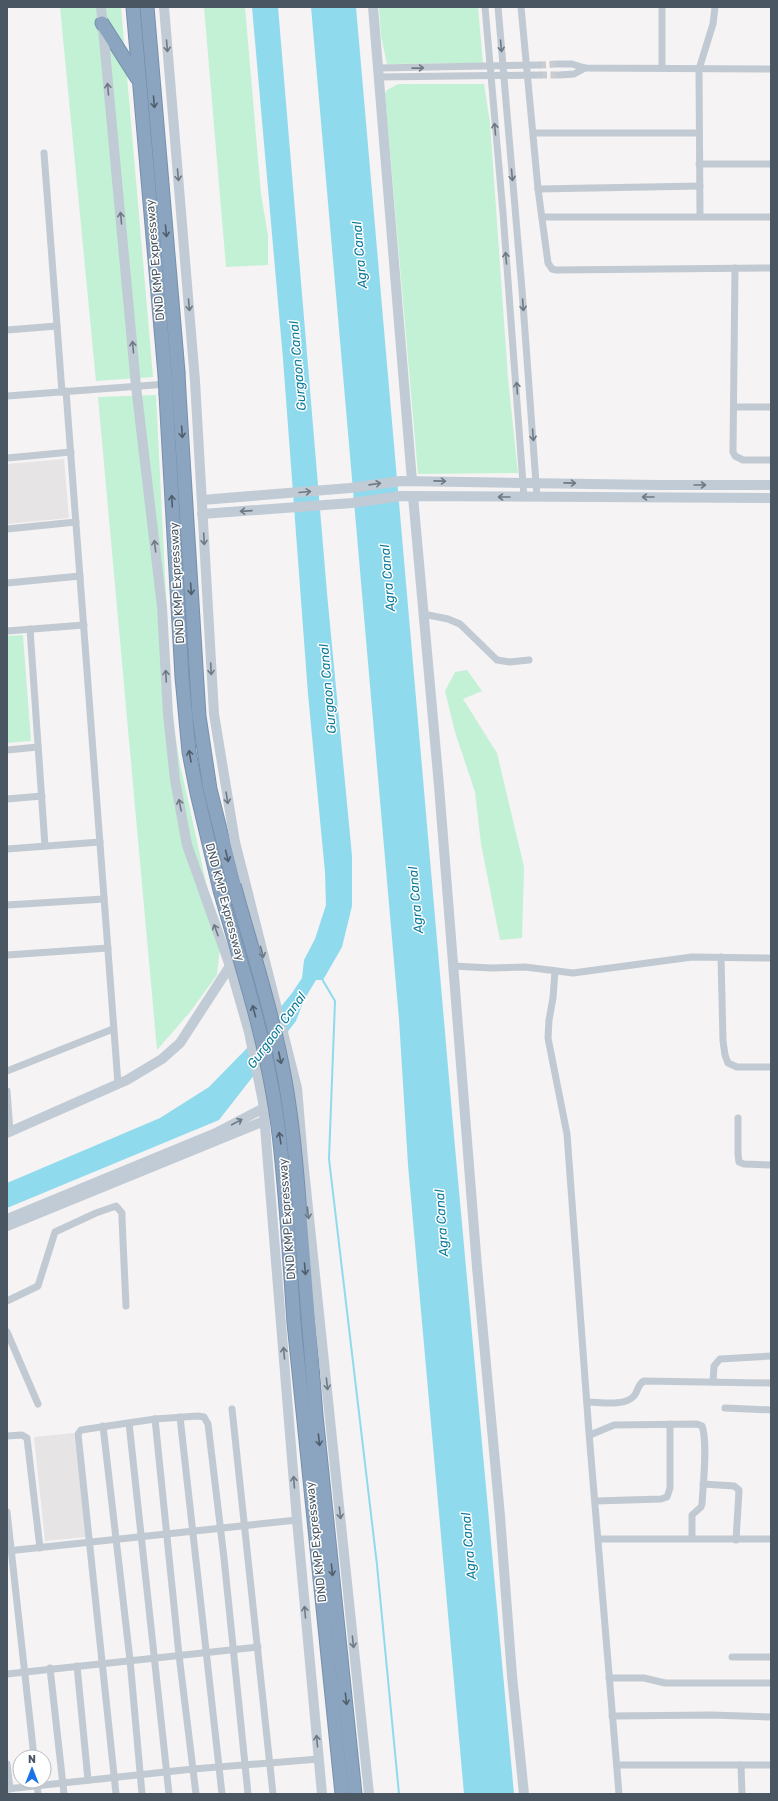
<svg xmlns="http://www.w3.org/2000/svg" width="778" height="1801" font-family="Rubik,sans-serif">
<rect width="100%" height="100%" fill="#f5f3f3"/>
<g fill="#e6e4e5">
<path d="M64 459 69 518 7 524V464Z"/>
<path d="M74 1433 86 1537 45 1541 34 1437Z"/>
</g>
<g fill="#c3f1d5">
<path d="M60 7H121L153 377 96 381Z"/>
<path d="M204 7H245L261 194 268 236V265L226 267Z"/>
<path d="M379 7H478L483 63 387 64 381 36Z"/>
<path d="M398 84H484L490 123 508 378 518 473 418 474 385 94 387 90Z"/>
<path d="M156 395 172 716 180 764 220 946 217 975 190 1012 157 1050 98 397Z"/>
<path d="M23 635 31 741 7 743V636Z"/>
<path d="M467 670 482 691 463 699 497 753 524 867 522 938 500 940 481 844 475 792 455 732 445 691 455 672Z"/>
</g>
<g fill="#90daee">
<path d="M252 7H278L327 593 352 856V906L342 947 323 980H316L304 1000 296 1021 219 1120 7 1208V1183L160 1118 209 1087 249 1046 292 993 302 978 304 960 315 939 326 905 325 872 308 694 283 359Z"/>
<path d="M311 7H356L454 1136 514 1794H464L408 1165 399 1019Z"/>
</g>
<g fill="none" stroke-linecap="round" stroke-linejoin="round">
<path stroke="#90daee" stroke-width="2" d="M322 979 335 1001 329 1159 377 1565 399 1794"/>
<g stroke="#caccce" stroke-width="7" stroke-dasharray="7 3.5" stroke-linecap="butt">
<path d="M539 65 558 64"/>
<path d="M540 75H559"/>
</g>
<defs>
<g id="highway">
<path d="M133 7 165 375"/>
<path d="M147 7 178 372"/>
<path d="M102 23 137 78"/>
<path d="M179 393 199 716 210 789 234 885"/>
<path d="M166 395 182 677 189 752 197 793 220 890"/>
<path d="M300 1216 316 1415 355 1794"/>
<path d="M287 1219 294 1323 342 1794"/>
</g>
</defs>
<use href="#highway" stroke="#7690ad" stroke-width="15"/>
<g stroke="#c1cad2" stroke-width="7">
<path d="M485 7 503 213 524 497"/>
<path d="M498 7 522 290 537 497"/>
<path d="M521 7 538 189 548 263 552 269 556 270 771 268"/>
<path d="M558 64H572L585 68 771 69"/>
<path d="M379 68 539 65"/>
<path d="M662 68V7"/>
<path d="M559 75 574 74 585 68"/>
<path d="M379 77 540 75"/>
<path d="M534 133H699"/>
<path d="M44 153 62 392"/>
<path d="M699 164H771"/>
<path d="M538 189 700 186"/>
<path d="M700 216 699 69 713 24 715 7"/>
<path d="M542 217H771"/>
<path d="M735 268 733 452 735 456 743 460H771"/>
<path d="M7 330 57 326"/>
<path d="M66 391 118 1084"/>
<path d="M7 396 167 384"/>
<path d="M734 407H771"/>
<path d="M7 458 71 452"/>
<path d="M7 529 76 522"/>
<path d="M7 583 80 576"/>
<path d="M423 614 448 619 460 624 497 660 510 662 529 660"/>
<path d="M30 629 45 846"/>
<path d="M7 631 84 625"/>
<path d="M7 750 38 747"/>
<path d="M7 799 42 796"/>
<path d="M7 849 100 842"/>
<path d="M7 905 104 899"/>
<path d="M7 955 108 948"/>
<path d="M721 957 723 1041 725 1055 728 1063 737 1067H771"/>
<path d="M453 966 491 968 525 967 573 973 692 957 771 958"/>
<path d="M555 971 553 998 549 1020 548 1038 567 1134 589 1433 619 1794"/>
<path d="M7 1071 113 1029"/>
<path d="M7 1091 10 1132"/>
<path d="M738 1118V1154L739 1162 744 1164 771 1165"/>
<path d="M7 1301 38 1286 55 1232 96 1213 116 1206 122 1213V1219L126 1306"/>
<path d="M7 1332 38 1404"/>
<path d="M713 1382 714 1366 720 1359 771 1356"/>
<path d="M587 1402C600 1402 624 1407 634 1396 638 1391 638 1384 644 1381L771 1383"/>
<path d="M725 1408 771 1410"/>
<path d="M232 1409 273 1794"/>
<path d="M180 1417 222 1794"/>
<path d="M155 1419 179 1655 196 1794"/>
<path d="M129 1423 169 1794"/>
<path d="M103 1426 130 1660 142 1794"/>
<path d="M590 1435 614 1425 697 1424 702 1426C708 1441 703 1486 702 1504L701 1507 692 1515V1538"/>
<path d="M7 1436 22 1435 27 1438 40 1548"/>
<path d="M703 1484 734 1486 739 1490 736 1540"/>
<path d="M596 1501 661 1499 667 1497 670 1488V1424"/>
<path d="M7 1512 34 1757"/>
<path d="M599 1539H771"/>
<path d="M7 1551 297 1520"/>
<path d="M732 1657H771"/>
<path d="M77 1666 88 1780"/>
<path d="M50 1668 64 1794"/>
<path d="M7 1674 258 1647"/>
<path d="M609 1678H644L665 1683H771"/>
<path d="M612 1716 711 1715 771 1717"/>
<path d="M7 1764 10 1789"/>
<path d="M617 1765H771"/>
<path d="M741 1765 742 1794"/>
<path d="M37 1781 38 1794"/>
<path d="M7 1789 193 1769 319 1759"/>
<path d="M116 1794 78 1434 81 1430 155 1419 198 1416 204 1417 208 1424 224 1558 248 1794"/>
</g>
<g stroke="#c1cbd6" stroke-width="10">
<path d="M101 7 136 386 162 607 168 714 175 780 187 845 230 966 249 1032 263 1102 297 1520 322 1794"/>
<path d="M164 7 195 381 214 714 235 842 297 1088 303 1160 369 1794"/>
<path d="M373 7 412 481"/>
<path d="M413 496 439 786 477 1267 500 1516 512 1676 524 1794"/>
<path d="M202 500 350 488 401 481 658 485H771"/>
<path d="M202 514 352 503 401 496 771 498"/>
<path d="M7 1133 127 1080 162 1059 180 1043 230 966"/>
<path d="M7 1219 218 1132 264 1108"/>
<path d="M7 1226 264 1121"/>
</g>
<use href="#highway" stroke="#8ba5c1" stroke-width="13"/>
<defs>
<g id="highway-bridge">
<path d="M178 372 179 393"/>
<path d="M165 375 166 395"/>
<path d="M234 885C252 950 273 1014 285 1080 293 1125 297 1170 300 1216"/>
<path d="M220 890C238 954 259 1018 271 1083 280 1128 283 1174 287 1219"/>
</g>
</defs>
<use href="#highway-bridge" stroke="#7690ad" stroke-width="15" stroke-linecap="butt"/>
<use href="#highway-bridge" stroke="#8ba5c1" stroke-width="13"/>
</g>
<defs><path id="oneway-shaft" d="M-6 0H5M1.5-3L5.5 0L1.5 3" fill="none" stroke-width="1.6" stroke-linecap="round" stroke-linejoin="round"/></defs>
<g stroke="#6e7984">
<use href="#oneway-shaft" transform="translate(167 46) rotate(85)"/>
<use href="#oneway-shaft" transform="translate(108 89) rotate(-95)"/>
<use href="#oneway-shaft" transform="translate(178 175) rotate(85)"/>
<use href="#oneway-shaft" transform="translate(121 218) rotate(-95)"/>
<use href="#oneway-shaft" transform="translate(189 305) rotate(85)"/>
<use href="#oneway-shaft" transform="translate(133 347) rotate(-95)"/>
<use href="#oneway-shaft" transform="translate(440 481) rotate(1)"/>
<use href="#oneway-shaft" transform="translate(570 483) rotate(1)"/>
<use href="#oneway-shaft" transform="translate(375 484) rotate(-8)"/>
<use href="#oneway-shaft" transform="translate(700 485)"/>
<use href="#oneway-shaft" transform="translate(305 492) rotate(-5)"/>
<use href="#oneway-shaft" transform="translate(504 497) rotate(-180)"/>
<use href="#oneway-shaft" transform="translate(648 497) rotate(-180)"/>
<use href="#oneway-shaft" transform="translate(246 511) rotate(176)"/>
<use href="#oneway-shaft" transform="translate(204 539) rotate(87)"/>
<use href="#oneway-shaft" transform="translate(155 546) rotate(-97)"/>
<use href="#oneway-shaft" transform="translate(211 669) rotate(87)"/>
<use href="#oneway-shaft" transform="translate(166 676) rotate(-93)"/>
<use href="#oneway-shaft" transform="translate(227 798) rotate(81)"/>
<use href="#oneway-shaft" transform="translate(180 805) rotate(-101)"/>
<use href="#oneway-shaft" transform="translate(216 930) rotate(-110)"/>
<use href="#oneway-shaft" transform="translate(262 952) rotate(75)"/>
<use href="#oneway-shaft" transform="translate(237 1122) rotate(-28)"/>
<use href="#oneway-shaft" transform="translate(308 1213) rotate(84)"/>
<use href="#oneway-shaft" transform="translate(284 1353) rotate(-95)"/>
<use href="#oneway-shaft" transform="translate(327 1384) rotate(84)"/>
<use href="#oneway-shaft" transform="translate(294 1482) rotate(-94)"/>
<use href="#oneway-shaft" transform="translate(340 1513) rotate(84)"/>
<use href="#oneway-shaft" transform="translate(305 1612) rotate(-95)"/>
<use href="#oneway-shaft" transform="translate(353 1642) rotate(84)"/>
<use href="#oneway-shaft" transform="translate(317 1741) rotate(-95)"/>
</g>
<g stroke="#6e7983">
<use href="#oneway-shaft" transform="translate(501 46) rotate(85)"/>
<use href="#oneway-shaft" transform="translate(418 68) rotate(-1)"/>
<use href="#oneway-shaft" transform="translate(495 129) rotate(-95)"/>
<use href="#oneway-shaft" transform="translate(512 175) rotate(85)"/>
<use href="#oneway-shaft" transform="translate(506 258) rotate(-95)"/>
<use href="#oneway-shaft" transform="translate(523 305) rotate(86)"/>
<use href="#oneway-shaft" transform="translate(517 388) rotate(-94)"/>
<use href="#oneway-shaft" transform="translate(533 435) rotate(86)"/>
</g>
<g stroke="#505e6b">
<use href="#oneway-shaft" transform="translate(154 102) rotate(85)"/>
<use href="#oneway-shaft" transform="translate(166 231) rotate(85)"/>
<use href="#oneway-shaft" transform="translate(182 432) rotate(86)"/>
<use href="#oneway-shaft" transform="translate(172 501) rotate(-93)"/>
<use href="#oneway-shaft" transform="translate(191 589) rotate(86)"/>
<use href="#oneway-shaft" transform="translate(190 756) rotate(-100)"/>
<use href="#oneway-shaft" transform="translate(227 856) rotate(76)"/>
<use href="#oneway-shaft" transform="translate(254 1011) rotate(-105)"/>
<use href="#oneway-shaft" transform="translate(280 1058) rotate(78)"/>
<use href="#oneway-shaft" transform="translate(280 1138) rotate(-99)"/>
<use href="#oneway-shaft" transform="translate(305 1269) rotate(85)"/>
<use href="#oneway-shaft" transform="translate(319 1440) rotate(84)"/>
<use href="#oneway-shaft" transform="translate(332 1570) rotate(84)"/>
<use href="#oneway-shaft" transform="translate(346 1699) rotate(84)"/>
</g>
<g text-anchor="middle" stroke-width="3" stroke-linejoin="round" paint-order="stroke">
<g font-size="12" fill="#4a5661" stroke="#fff">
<text transform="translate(155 260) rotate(-95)" y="4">DND KMP Expressway</text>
<text transform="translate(177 583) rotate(-93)" y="4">DND KMP Expressway</text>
<text transform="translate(225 902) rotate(75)" y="4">DND KMP Expressway</text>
<text transform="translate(287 1219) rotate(-94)" y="4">DND KMP Expressway</text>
<text transform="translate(316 1542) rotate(-96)" y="4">DND KMP Expressway</text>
</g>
<g font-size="13" font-style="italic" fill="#0c7c9b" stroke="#fff">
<text transform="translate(359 255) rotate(-95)" y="5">Agra Canal</text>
<text transform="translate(297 366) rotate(-95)" y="5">Gurgaon Canal</text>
<text transform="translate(387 578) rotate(-95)" y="5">Agra Canal</text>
<text transform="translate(327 689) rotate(-95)" y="5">Gurgaon Canal</text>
<text transform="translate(415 900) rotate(-95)" y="5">Agra Canal</text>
<text transform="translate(276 1030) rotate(-54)" y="5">Gurgaon Canal</text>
<text transform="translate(441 1223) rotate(-94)" y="5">Agra Canal</text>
<text transform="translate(468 1546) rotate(-95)" y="5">Agra Canal</text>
</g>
</g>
<rect width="778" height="1801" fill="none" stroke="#4a5661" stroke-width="16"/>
<g transform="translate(32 1769)"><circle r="19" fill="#ffffff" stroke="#b7bbc0"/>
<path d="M0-3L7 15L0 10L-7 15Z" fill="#1a73e8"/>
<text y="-6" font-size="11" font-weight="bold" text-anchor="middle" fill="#4a5661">N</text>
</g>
</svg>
